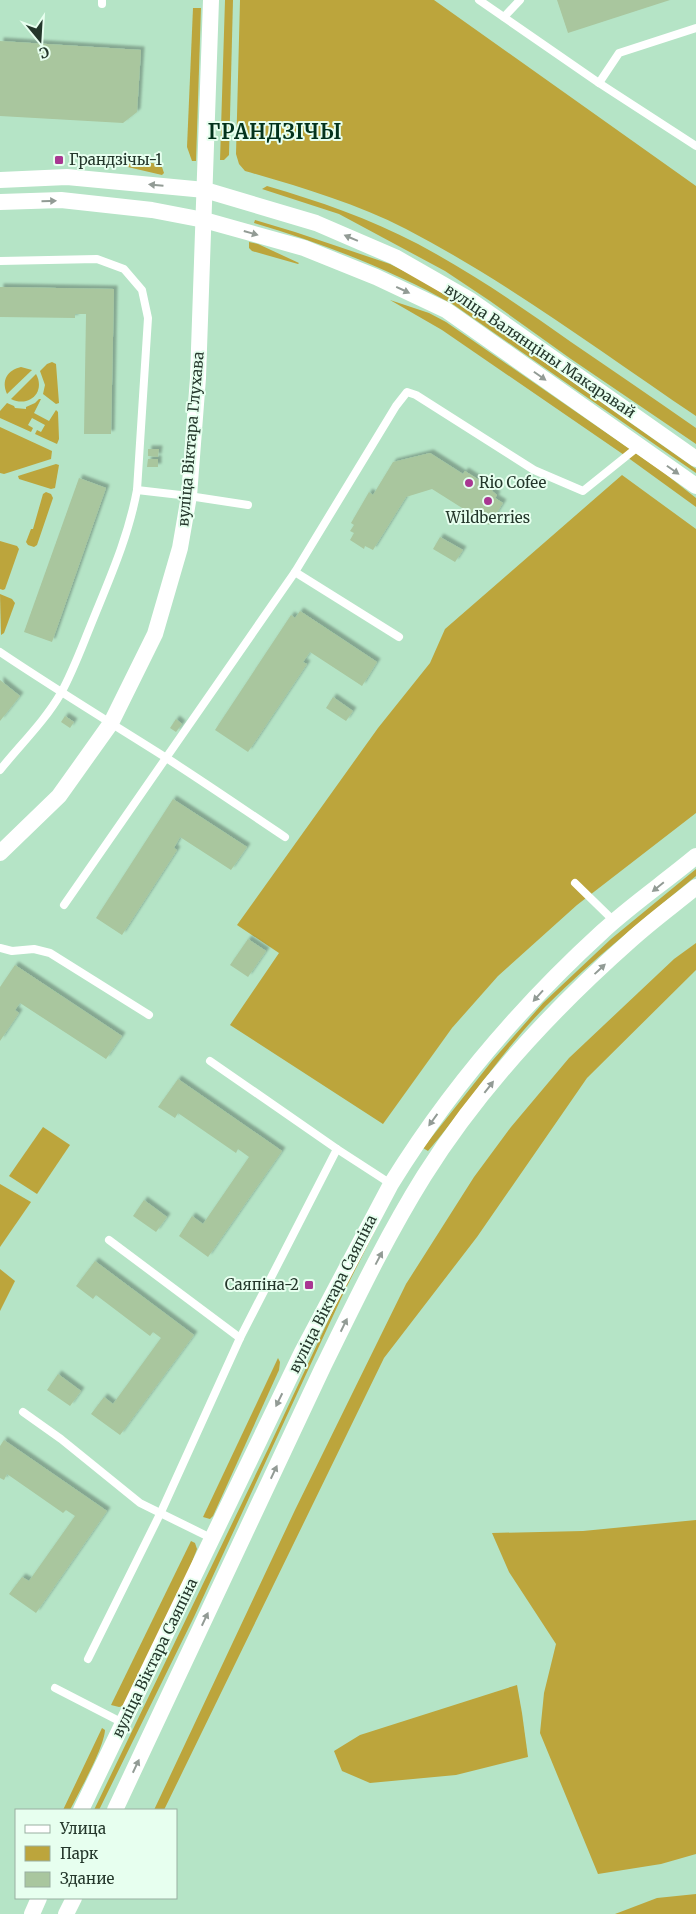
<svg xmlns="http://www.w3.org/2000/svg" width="696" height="1914" font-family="Merriweather,serif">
<defs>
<filter id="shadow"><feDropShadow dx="3.5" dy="-3.5" stdDeviation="1" flood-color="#0004"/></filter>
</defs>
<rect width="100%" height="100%" fill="#b5e4c6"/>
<g fill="#bca53c">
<path d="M225 0H233L229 155 224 160H220Z"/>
<path d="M240 0H434L696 186V416C601 352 508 282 406 229 355 203 300 187 245 171L239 164 236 154Z"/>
<path d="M193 8H201L196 161H192L187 147Z"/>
<path d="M109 156 158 164 162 167 164 173 162 175 102 161 103 158Z"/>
<path d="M267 186C319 201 370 219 418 244 472 273 522 307 571 342 613 371 655 399 696 428V444L571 359 490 301 445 271 339 214 262 189Z"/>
<path d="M255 220 295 232 390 264 418 278 480 317 696 469V473L454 305C390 269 324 244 254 223Z"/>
<path d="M249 242 258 244 299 263 298 264 252 251 249 248Z"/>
<path d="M390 300 429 313 446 322 663 472 696 498V507L627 457 442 330Z"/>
<path d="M52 362 56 364 59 403 56 404 43 394 45 385 40 371 47 364Z"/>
<path d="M21 367 32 370 7 394C1 381 7 370 21 367Z"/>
<path d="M36 374C46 392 29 408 11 399Z"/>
<path d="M39 399H41L34 413 49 421 56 410 58 412 59 439 57 444 35 434 37 430 41 432 45 425 32 418 28 425 33 428 31 432 0 418V411L7 403 14 406 15 408 26 409V407L35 403Z"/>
<path d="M0 427 52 451 51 459 4 474 0 473Z"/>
<path d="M56 464 59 465 55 488 51 489 19 479 18 476Z"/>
<path d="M622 475 696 529V813L577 905 498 976 452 1028 383 1124 230 1025 279 953 237 925 378 728 430 663 445 629Z"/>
<path d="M46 492 51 494 53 498 37 545 34 547 28 545 26 542 31 529H33L43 494Z"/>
<path d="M0 541 17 546 19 549 5 589 3 590 0 589Z"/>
<path d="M0 594 12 599 15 603 4 633 1 635Z"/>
<path d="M696 869V876C645 918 593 959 546 1006 502 1051 468 1104 428 1151L423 1148 492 1061 543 1003 611 939Z"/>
<path d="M696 943V970L587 1078 477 1237 384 1358 164 1810H154L295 1510 406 1284 474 1177 511 1127 569 1058 674 959Z"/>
<path d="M43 1127 70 1145 37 1194 9 1176Z"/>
<path d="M0 1184 31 1202 0 1247Z"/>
<path d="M379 1223 345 1290 194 1617 99 1810H94L269 1447 343 1289Z"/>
<path d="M0 1269 15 1281 0 1311Z"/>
<path d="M278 1358 280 1362 279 1370 213 1516 210 1519 203 1517Z"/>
<path d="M696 1520V1854L661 1864 598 1874 540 1733 544 1693 556 1644 509 1572 492 1533 583 1531Z"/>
<path d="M191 1541 195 1543 197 1549 189 1570 124 1706 119 1707 111 1705Z"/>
<path d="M517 1685 522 1713 528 1757 456 1775 370 1783 342 1771 334 1751 360 1735Z"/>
<path d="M102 1728 105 1730C104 1748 79 1792 70 1810H63Z"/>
<path d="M696 1894V1914H615L657 1898Z"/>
</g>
<g fill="#a9c69e" filter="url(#shadow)">
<path d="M557 0H670L568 33Z"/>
<path d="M0 41 141 50 137 112 123 123 0 116Z"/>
<path d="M0 287 114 289 111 434H84L86 314H75V318L0 317Z"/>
<path d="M148 449H159L158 457 148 456Z"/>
<path d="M430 453 463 474 465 471 493 489 492 491 497 495 495 498 503 503 489 525 432 489 406 497 373 550 365 546 364 549 350 540 354 533 350 531 354 525 351 523 369 492 373 495 393 462Z"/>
<path d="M148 459H158V467H147Z"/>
<path d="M79 478 106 488 52 642 24 632Z"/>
<path d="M440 537 463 550 455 562 433 549Z"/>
<path d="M300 611 377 662 362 686 310 652 303 662 307 664 248 752 215 730 291 615 295 618Z"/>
<path d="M0 680 20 696 0 721Z"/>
<path d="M333 697 353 711 346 721 326 708Z"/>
<path d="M65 716 74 722 70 728 61 722Z"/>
<path d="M176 719 182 724 176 732 170 728Z"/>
<path d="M173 799 247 847 231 870 180 837 174 848 177 850 122 935 96 918Z"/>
<path d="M248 939 266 951 248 977 230 965Z"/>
<path d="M15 965 122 1036 106 1059 20 1003 15 1010 19 1013 0 1041V987Z"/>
<path d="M178 1079 282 1151 208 1257 179 1236 192 1216 203 1224 249 1157 238 1149 236 1153 178 1113 175 1118 158 1107Z"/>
<path d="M144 1200 167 1217 156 1232 133 1216Z"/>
<path d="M95 1261 194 1335 120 1435 91 1414 104 1397 113 1404 161 1338 153 1332 150 1336 96 1295 93 1299 76 1286Z"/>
<path d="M58 1374 81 1391 70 1406 47 1390Z"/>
<path d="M4 1440 107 1511 36 1613 9 1594 22 1577 29 1581 75 1516 66 1510 63 1513 7 1474 4 1480 0 1478V1446Z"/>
</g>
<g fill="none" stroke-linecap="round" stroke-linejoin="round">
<g stroke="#fff" stroke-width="8">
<path d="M479 0 599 83 696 146"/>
<path d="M102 4V0"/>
<path d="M504 17 520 0"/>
<path d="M599 83 619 53 696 28"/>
<path d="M0 261 97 259 124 269 142 290 148 318 137 490C128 539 108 582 90 627 81 649 73 671 61 693 45 721 20 745 0 770"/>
<path d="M137 490 189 496 248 505"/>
<path d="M295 572 399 637"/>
<path d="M0 652C55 689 111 723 168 759 207 784 246 811 285 837"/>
<path d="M575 883 615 922"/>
<path d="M64 905 295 572 396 406 407 392 416 395 534 470 583 491 639 446"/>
<path d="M0 948 12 951 34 949 50 953 149 1015"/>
<path d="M337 1149 391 1184"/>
<path d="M109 1240 240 1338"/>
<path d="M23 1412 61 1439 140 1503 213 1539"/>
<path d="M88 1659 161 1512 240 1338 337 1149 210 1061"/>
<path d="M55 1688 123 1723"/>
</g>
<g stroke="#fff" stroke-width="16">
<path d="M0 180 67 177 205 190 316 223 395 257 470 300 696 459"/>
<path d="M0 202 61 200 152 210 204 220 304 248 376 277 446 310 696 486"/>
<path d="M0 853 59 796 111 723 155 634 180 548 189 496 198 378 211 0"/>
<path d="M81 1810 302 1352 391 1184C448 1092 521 1006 602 932 631 905 665 882 696 856"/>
<path d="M115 1810 323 1367C355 1302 386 1237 424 1176 480 1087 553 1009 631 940 652 921 674 905 696 887"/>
<path d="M32 1914 39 1898"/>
<path d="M66 1914 74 1898"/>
</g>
</g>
<defs><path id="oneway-solid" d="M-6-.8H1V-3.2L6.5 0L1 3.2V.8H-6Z" transform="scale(1.25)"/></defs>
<g fill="#929b95">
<use href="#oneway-solid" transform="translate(156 185) rotate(-175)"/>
<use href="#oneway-solid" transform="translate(49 201) rotate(-2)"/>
<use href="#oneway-solid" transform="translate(251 233) rotate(16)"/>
<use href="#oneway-solid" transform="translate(351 238) rotate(-157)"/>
<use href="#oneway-solid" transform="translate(403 290) rotate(25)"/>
<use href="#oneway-solid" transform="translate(540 376) rotate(35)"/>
<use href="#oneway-solid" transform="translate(673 470) rotate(35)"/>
<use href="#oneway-solid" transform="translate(658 887) rotate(141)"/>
<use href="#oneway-solid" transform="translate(600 969) rotate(-43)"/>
<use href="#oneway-solid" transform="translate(538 996) rotate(132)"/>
<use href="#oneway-solid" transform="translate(489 1087) rotate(-52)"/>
<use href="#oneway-solid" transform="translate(433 1120) rotate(126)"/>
<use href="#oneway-solid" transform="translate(379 1258) rotate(-62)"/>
<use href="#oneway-solid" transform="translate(344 1325) rotate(-64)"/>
<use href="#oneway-solid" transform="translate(279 1400) rotate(116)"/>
<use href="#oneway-solid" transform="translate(274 1472) rotate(-65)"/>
<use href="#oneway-solid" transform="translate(205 1619) rotate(-65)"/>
<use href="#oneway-solid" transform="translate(136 1766) rotate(-65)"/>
</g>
<g fill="#a93792" stroke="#e7ffef" stroke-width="2">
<rect x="54" y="155" width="10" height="10" rx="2.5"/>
<circle cx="469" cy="483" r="5"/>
<circle cx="488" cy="501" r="5"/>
<rect x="304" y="1280" width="10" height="10" rx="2.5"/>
</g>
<g text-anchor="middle" stroke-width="4" stroke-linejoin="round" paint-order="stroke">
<g font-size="15" fill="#24372b" stroke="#e7ffef" text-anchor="start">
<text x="69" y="165">Грандзічы-1</text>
<text x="479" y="488">Rio Cofee</text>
<text x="488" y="523" text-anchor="middle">Wildberries</text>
<text x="299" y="1290" text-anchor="end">Саяпіна-2</text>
</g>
<g font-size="15" fill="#24372b" stroke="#e7ffef">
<text transform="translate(540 351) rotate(34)" y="5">вуліца Валянціны Макаравай</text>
<text transform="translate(191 439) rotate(-85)" y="5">вуліца Віктара Глухава</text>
<text transform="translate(333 1294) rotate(-63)" y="5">вуліца Віктара Саяпіна</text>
<text transform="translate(155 1658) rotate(-64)" y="5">вуліца Віктара Саяпіна</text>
</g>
<g font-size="20" font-weight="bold" letter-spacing="1" fill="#03321c" stroke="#e7ffef">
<text x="275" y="139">ГРАНДЗІЧЫ</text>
</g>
</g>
<rect x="15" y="1809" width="162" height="90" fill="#e7ffef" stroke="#99afa1"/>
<rect x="25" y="1825" width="25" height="8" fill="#ffffff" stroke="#99afa1"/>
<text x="60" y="1834" font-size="15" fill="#24372b">Улица</text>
<rect x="25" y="1846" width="25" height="15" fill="#bca53c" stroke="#99afa1"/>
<text x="60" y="1859" font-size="15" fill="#24372b">Парк</text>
<rect x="25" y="1872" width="25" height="15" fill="#a9c69e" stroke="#99afa1"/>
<text x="60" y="1884" font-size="15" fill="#24372b">Здание</text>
<g transform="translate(40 40) rotate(162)" stroke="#e7ffef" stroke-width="4" paint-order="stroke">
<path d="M0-4L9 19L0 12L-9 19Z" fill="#24372b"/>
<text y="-8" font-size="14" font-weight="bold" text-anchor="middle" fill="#24372b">С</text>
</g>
</svg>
